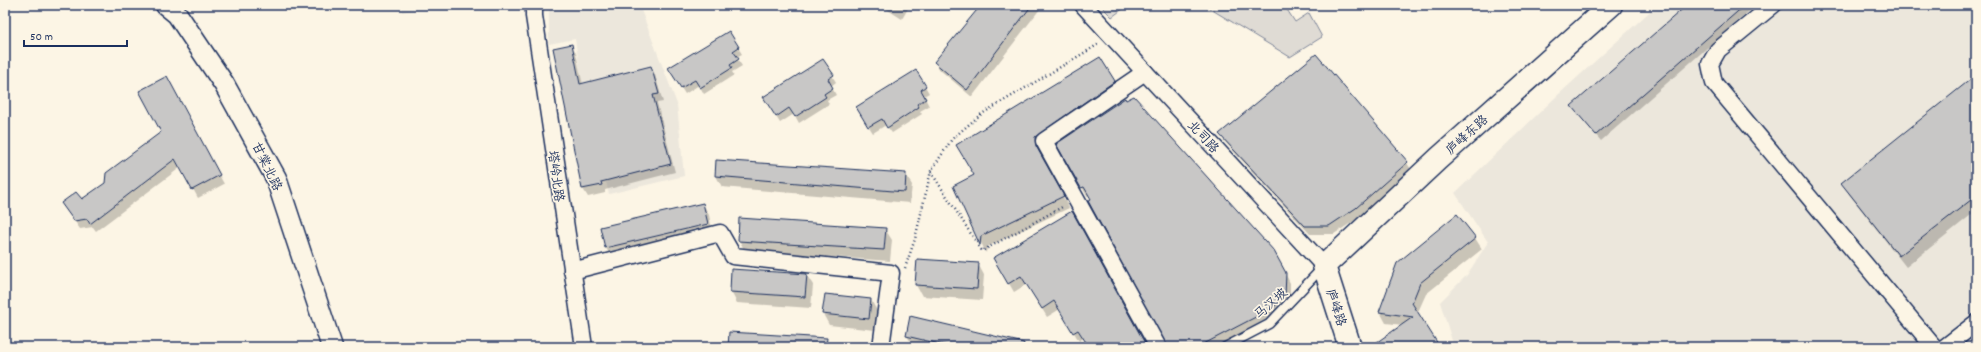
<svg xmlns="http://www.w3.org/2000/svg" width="1981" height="352" font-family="Dekko,'LXGW WenKai TC',sans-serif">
<rect width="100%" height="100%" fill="#fcf5e5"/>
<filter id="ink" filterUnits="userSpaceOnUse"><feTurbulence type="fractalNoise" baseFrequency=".025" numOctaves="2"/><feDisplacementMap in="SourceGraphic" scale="8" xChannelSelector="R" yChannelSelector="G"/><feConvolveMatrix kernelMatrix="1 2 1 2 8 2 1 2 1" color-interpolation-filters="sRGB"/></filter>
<g filter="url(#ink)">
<g fill="#ece7dc">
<path d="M402 5H438L402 12Z"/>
<path d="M563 5H639L677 104 684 176 609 194 584 96 575 39 549 44V7Z"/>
<path d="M1657 5H1976V347H1454L1440 302 1467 275 1488 242 1455 193 1559 94Z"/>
</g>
<g fill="#dfdbd4" stroke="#7d8599">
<path d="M1100 5H1128L1112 17Z"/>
<path d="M1204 5H1284L1295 22 1309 13 1322 37 1290 57Z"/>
</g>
<g fill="#0003">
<path d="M880 5H910L902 19Z"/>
<path d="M982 5H1037L1040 9 972 97 940 70 935 62Z"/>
<path d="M1689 5H1756L1601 141 1572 107Z"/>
<path d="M728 32 742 54 736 57 742 66 732 72 734 75 704 94 699 85 685 94 673 75Z"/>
<path d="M571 45 576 53 583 85 651 67 655 75 663 102 657 103 675 172 605 190V193L588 197 583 189Z"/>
<path d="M823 61 836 82 831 86 836 95 827 100 829 104 799 123 794 114 780 123 768 104Z"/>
<path d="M916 71 929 93 924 96 929 106 920 111 922 114 892 133 886 125 873 133 857 108Z"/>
<path d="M1114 82 1120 93 1041 148V157L1069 208 987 247 986 253 954 186 975 175Z"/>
<path d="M171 86 224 184 198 198 181 167 96 231 93 227 80 229 62 203 81 201 106 183 162 132Z"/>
<path d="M1976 86V211L1906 267 1849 194 1842 183Z"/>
<path d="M1220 134 1407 163 1412 171 1360 217 1334 234H1310L1225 142Z"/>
<path d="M1058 144 1279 261 1290 283V305L1277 317 1219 347H1168L1090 195 1087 196Z"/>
<path d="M717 161 905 174 912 185 910 203 722 187 716 176Z"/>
<path d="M703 204 709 215 713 235 612 259 606 248Z"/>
<path d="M885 229 892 240 890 261 745 251 739 240Z"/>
<path d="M1475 238 1482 249 1426 294 1417 314 1439 347H1382L1403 325 1386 323 1380 312Z"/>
<path d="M994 258 1146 347H1090L1084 338 1079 341 1060 309 1047 317 1027 284 1014 292Z"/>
<path d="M978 264 984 275 982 300 922 296 916 285Z"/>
<path d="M806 274 813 285 811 308 737 303 731 292Z"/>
<path d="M871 300 877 311 875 330 829 325 823 314Z"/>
<path d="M907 336 1021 347H914Z"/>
</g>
<g fill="#c8c7c6" stroke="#1b2f5e">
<path d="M981 5H1032L967 90 934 62Z"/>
<path d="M1687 5H1745L1596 135 1571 106Z"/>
<path d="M729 31 739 47 733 51 739 59 730 65 732 68 700 88 695 80 681 88 668 68Z"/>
<path d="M572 44 580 84 651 66 659 94 653 95 671 164 601 182 602 185 582 189 553 48Z"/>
<path d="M1316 54 1408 162 1356 208 1329 226H1305L1219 134Z"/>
<path d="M1100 57 1115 81 1035 137 1036 146 1064 196 981 236 980 245 953 186 974 175 956 145Z"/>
<path d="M823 59 834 75 828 79 833 88 824 94 826 97 795 117 789 108 776 117 763 97Z"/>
<path d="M916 70 926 86 921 90 926 99 917 104 919 107 887 128 882 119 868 127 856 107Z"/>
<path d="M1976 75V196L1899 256 1841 183Z"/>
<path d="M167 76 220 175 192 190 175 159 90 224 87 219 74 221 61 203 76 192 82 199 105 183 106 173 161 132 139 91Z"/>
<path d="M1134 96 1274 251 1286 273 1285 296 1273 308 1198 347H1167L1088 201 1091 199 1084 187 1081 188 1056 144 1125 98 1126 100Z"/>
<path d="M716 160 906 173 905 192 715 176Z"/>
<path d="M703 203 708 224 605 248 600 227Z"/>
<path d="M1072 211 1147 347H1089L1078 330 1073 333 1054 301 1042 309 1021 276 1008 284 993 258Z"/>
<path d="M1457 214 1476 238 1420 283 1412 303 1440 347H1370L1413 317 1379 312 1397 263Z"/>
<path d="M739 218 886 228 884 250 738 241Z"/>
<path d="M917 259 979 263 977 289 915 285Z"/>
<path d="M731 269 807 274 805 297 730 292Z"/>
<path d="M825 294 871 299 869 319 822 314Z"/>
<path d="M910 316 1024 343 1023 347H953L906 336Z"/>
<path d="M729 332 827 338 826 347H728Z"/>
</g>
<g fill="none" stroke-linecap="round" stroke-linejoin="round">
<defs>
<path id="service" d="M1225 347 1269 324 1322 268"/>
<g id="minor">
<path d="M534 5V16L584 347"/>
<path d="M1083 5 1324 266"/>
<path d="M1773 5 1718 50 1710 64 1714 83 1934 347"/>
<path d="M1145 72 1044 141 1158 347"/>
<path d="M572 271 720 233 733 256 891 273 881 347"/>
<path d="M1945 347 1976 323"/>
</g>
<path id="tertiary" d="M166 5 177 14 224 84 276 178 332 347"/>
<path id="secondary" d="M1350 347 1324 266 1438 159 1611 5"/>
</defs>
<use href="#service" stroke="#1b2f5e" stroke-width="11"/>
<use href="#minor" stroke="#1b2f5e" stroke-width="19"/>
<use href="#tertiary" stroke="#1b2f5e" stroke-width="23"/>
<use href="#secondary" stroke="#1b2f5e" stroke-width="25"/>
<g stroke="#1b2f5e" stroke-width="2.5" stroke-dasharray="1 3" stroke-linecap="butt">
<path d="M931 172 982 251 1064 206"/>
<path d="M905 268 915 239 931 171 952 139 980 115 1099 44"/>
</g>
<use href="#service" stroke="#fcf5e5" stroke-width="8"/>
<use href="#minor" stroke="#fcf5e5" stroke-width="16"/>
<use href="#tertiary" stroke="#fcf5e5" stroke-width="20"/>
<use href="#secondary" stroke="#fcf5e5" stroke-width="22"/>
</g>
</g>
<g text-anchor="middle" stroke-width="3.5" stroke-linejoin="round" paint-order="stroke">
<g font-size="13" fill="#1b2f5e" stroke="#fcf5e5">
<text transform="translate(1466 134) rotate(-42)" y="5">庐峰东路</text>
<text transform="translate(1204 136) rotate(47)" y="5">北司路</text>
<text transform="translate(268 166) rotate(64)" y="5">甘棠北路</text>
<text transform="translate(557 176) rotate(82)" y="5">塔岭北路</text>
<text transform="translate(1270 303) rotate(-42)" y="5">马汉坡</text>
<text transform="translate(1337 307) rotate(72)" y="5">庐峰路</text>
</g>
</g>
<rect width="1981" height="352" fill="none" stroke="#fcf5e5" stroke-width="20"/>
<rect x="10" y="10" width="1961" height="332" fill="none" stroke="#1b2f5e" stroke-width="1.5" filter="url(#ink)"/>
<path d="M24 40v6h103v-6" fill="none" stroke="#1b2f5e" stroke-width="2"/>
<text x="30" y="40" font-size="12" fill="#1b2f5e" stroke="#fcf5e5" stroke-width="3" paint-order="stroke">50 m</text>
</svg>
